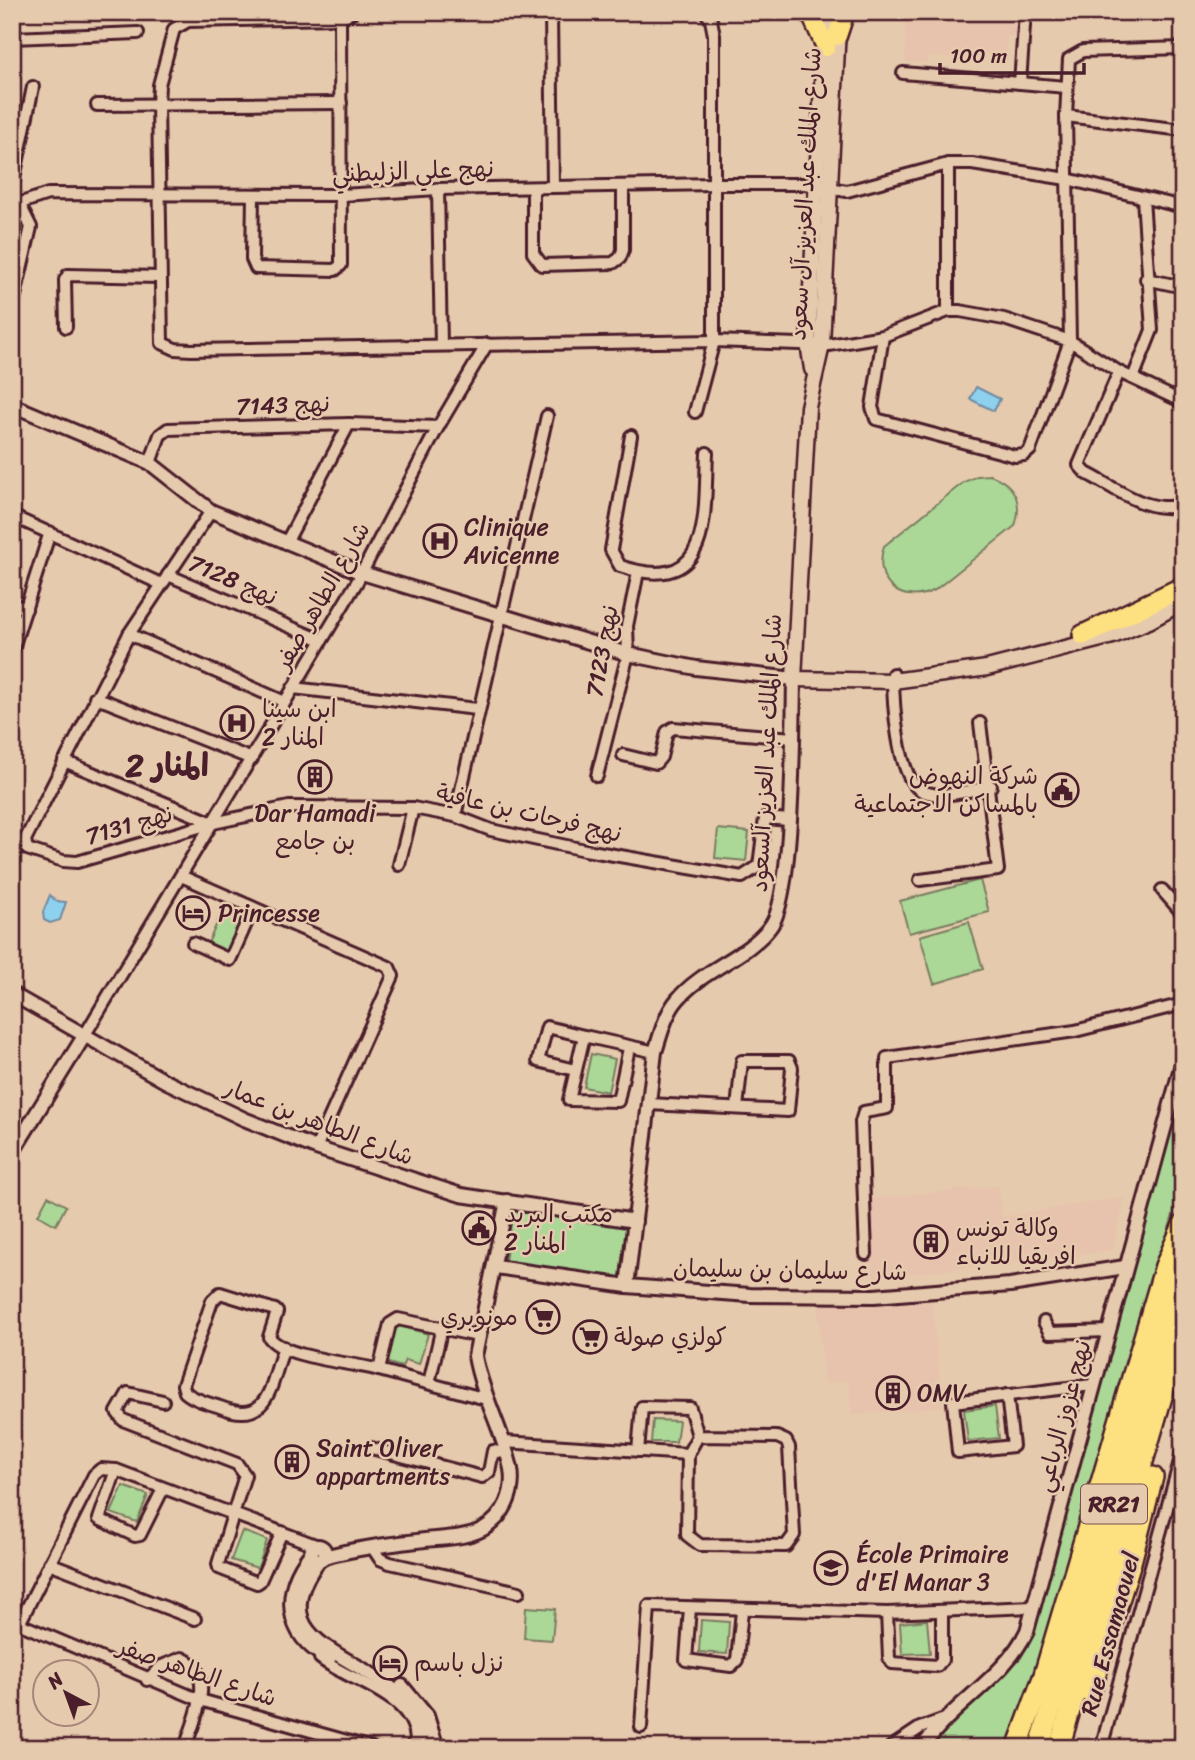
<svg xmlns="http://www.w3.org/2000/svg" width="1195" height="1760" font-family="Sriracha,'Playpen Sans Arabic',sans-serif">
<rect width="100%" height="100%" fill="#e6caad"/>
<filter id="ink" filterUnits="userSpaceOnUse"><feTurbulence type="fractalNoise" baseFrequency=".0143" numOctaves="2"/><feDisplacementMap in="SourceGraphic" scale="14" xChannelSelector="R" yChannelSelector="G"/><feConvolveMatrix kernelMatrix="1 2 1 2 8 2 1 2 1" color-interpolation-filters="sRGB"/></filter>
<g filter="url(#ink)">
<g fill="#e7c2ac">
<path d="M905 12H1004V18L1017 19 1016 36H1007L1006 61 989 60V53L958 51 957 58 927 57 926 63 905 62Z"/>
<path d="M998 1186 1002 1217 1125 1197 1112 1250 1007 1264 873 1277 870 1199Z"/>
<path d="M932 1302 942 1406 852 1415 849 1381 824 1384 818 1303Z"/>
</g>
<g fill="#abd897" stroke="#7a7c61" stroke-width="2">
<path d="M990 475C1015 484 1023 502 1015 526L935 590C901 607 872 582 884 546L964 482 977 476Z"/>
<path d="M718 829 749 832 746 861 715 858Z"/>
<path d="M980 880 989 912 909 933 900 901Z"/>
<path d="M227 901 246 910 227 952 208 943Z"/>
<path d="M969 922 983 969 934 984 920 936Z"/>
<path d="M591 1054 615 1059 608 1092 584 1087Z"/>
<path d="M1183 1079V1182L1047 1633 1014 1733 1006 1748H927L967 1705 1021 1658 1034 1629Z"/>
<path d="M48 1196 66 1206 56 1225 38 1215Z"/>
<path d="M513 1211 627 1227 621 1278 505 1261Z"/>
<path d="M396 1325 428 1334 419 1364 405 1360 402 1367 385 1362Z"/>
<path d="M995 1406 999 1438 968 1441 964 1410Z"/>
<path d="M653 1420 679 1421 676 1442H651Z"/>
<path d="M123 1486 148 1495 137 1522 111 1513Z"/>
<path d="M242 1531 267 1540 258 1568 231 1560Z"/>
<path d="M526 1607 555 1609 552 1640 524 1638Z"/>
<path d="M701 1620 729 1622 727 1654 699 1652Z"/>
<path d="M927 1620 930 1653 902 1654 900 1623Z"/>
</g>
<g fill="#8dd1ee" stroke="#728aa0" stroke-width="2">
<path d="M976 387 1000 399 994 411 970 399Z"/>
<path d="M50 895 56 901 66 902 60 920 50 923 44 920 43 912Z"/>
</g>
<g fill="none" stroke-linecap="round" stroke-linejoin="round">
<defs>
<g id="minor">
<path d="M353 12 340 18 188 21 174 29 159 85 158 104 162 343 175 349 191 350 714 341 829 345 883 336 948 311H960L1004 319 1070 341 1119 372 1183 402"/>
<path d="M551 12 553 187"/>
<path d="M12 38 138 33"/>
<path d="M903 73 1066 87"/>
<path d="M1020 83 1025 12"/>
<path d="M97 105 341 103"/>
<path d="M1066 116 1183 130"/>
<path d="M948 164V311"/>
<path d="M12 188 33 87"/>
<path d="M533 188V253L542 265 613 263 620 258 623 250V186"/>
<path d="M438 189 441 345"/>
<path d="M253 196 252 259 256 268 335 270 341 265 340 18"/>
<path d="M12 206 48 194 342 195 438 189 714 184H805L847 191 948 164H972L1067 179 1183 207"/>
<path d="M1146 279 1183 287"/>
<path d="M12 309 31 227 20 205"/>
<path d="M66 327 65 280 68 275 159 277"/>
<path d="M883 336 872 407 876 419 1015 456 1024 455 1030 450 1070 341 1066 116 1069 59 1083 51 1183 48"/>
<path d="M1119 372 1079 465 1086 473C1116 488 1148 515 1183 505"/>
<path d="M1133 378 1152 330 1143 198"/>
<path d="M695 412 714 341V35L711 20 706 12"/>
<path d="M631 436 611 550 620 566C713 597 704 517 707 453"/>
<path d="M150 463 160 435 168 429 349 424 438 427"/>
<path d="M211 511 129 634 25 840 27 849 63 861 77 862 213 823 289 807 413 808 455 816 491 830 585 850 742 877 759 866 765 818 789 820"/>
<path d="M12 516 161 584"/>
<path d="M286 543 349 424"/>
<path d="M168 575 321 640"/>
<path d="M12 604 26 609"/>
<path d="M129 634 285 702"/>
<path d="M12 651 50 532"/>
<path d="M893 674C893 699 897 780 922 791 940 800 972 790 991 786"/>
<path d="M293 688 477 709"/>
<path d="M95 697 252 759"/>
<path d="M623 755 656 763 661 757 667 732 673 728 793 738"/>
<path d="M64 761 213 823"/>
<path d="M597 776 628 654 627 626 638 572"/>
<path d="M455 816 547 416"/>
<path d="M399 865 413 808"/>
<path d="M181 876 389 967 393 976 316 1148"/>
<path d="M920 880 998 870 980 723"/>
<path d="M1162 890 1183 914"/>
<path d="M193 943 230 960 253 908"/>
<path d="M86 1033 357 582 438 427 487 344"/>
<path d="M629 1048 618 1101 569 1100 584 1036 655 1052"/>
<path d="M575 1070 538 1061 547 1027 584 1036"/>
<path d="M649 1104 788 1111 792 1068 789 1061H742L737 1108"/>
<path d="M866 1254 861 1122 864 1112 887 1108V1058L1075 1031 1183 1004"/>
<path d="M1044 1322 1050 1333 1108 1331"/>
<path d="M478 1336 398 1319 390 1324 379 1370 486 1399"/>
<path d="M284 1347C270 1385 270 1427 220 1407 208 1403 194 1400 185 1392L183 1385 212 1301 220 1293 275 1310 277 1312 269 1337C285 1359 352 1362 379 1370"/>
<path d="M429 1383 442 1327"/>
<path d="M1007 1395 1013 1446 958 1452 953 1402 1092 1385"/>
<path d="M163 1401 128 1393 117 1412 123 1420 237 1464 245 1475 218 1564 219 1568 257 1583 260 1581 282 1532"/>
<path d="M504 1442 688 1454"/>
<path d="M371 1448 482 1477 489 1472 493 1451 506 1453"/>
<path d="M638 1451 642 1407 690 1408 698 1436 688 1454 687 1535 700 1545 786 1546 794 1535 789 1447 786 1441 777 1437 698 1436"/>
<path d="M116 1470 99 1519 135 1536 140 1535 163 1489"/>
<path d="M372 1547 380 1559 390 1563 519 1592"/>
<path d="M49 1563 195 1619"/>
<path d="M690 1608 686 1660 731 1666 737 1660 742 1611"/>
<path d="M887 1613 889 1658 892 1663 937 1666 942 1660V1611"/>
<path d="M13 1621 200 1700 372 1748"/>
<path d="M19 1624 94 1475 101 1469 116 1470 318 1546"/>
<path d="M320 1658C349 1682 415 1694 416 1741L410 1748"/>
<path d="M147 1680 162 1666 182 1658C218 1674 194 1719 185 1748"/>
<path d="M641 1727 649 1606 887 1613 1034 1607"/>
<path d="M890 1748 920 1728 942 1720"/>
<path d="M1101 1748 1183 1450"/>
</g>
<g id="tertiary">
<path d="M12 405 150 463 211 511 362 573 628 654 696 668 794 679C793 725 794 898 770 927 746 958 703 969 678 999 665 1014 661 1034 655 1052L627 1286"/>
<path d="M12 994 165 1081 244 1119 316 1148 461 1195 635 1221"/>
<path d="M12 1153 86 1033"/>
<path d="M496 1267 627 1286 750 1295 874 1296 1010 1285 1125 1267"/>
<circle cx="318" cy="1553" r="7"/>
<path d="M312 1552C281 1590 283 1635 329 1659"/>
<path d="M324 1557C357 1548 391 1544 425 1540 444 1538 466 1538 483 1529 504 1517 515 1493 511 1469 503 1430 482 1396 475 1356L507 1201"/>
<path d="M319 1560C240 1666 426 1652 425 1748"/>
<path d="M402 1686 427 1716 437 1748"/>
<path d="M922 1748C952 1703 1004 1679 1027 1631L1183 1060"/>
</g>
<g id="secondary">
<path d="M838 28 822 345 808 407 794 679 893 681 987 668 1113 636 1151 620 1183 602"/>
<path d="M812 369 808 343 826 12"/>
</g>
<g id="trunk">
<path d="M810 12 826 47"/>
<path d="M837 36 845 12"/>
</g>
<g id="motorway">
<path d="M1083 635 1183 587"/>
<path d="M1090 1693 1131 1562 1153 1477"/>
<path d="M1017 1748 1044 1675 1165 1266 1183 1225"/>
<path d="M1039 1748 1092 1577 1183 1258"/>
<path d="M1059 1748 1183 1325"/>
</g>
</defs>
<use href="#minor" stroke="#4a1f2b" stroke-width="16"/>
<use href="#tertiary" stroke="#4a1f2b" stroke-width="18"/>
<use href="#secondary" stroke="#4a1f2b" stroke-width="19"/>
<use href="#trunk" stroke="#4a1f2b" stroke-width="23"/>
<use href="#motorway" stroke="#4a1f2b" stroke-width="24"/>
<use href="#minor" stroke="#e6caad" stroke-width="10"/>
<use href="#tertiary" stroke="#e6caad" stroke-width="12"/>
<use href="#secondary" stroke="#e6caad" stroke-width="14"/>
<use href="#trunk" stroke="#fde080" stroke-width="18"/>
<use href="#motorway" stroke="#fde080" stroke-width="19"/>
</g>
</g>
<defs>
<symbol id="hospital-ring" viewBox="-11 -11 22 22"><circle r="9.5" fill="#e6caad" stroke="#4a1f2b" stroke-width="1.5"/><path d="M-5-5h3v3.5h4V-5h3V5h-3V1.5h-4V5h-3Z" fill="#4a1f2b"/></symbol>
<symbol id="building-ring" viewBox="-11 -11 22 22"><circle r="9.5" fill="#e6caad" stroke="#4a1f2b" stroke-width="1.5"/><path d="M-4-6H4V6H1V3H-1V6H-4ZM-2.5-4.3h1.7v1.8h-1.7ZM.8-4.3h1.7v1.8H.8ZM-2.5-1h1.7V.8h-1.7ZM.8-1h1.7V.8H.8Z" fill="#4a1f2b"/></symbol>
<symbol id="civic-ring" viewBox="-11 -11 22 22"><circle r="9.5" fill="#e6caad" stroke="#4a1f2b" stroke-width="1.5"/><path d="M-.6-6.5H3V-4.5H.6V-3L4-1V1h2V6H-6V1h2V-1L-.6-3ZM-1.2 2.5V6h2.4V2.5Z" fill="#4a1f2b"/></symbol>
<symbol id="hotel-ring" viewBox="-11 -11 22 22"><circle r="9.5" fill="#e6caad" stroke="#4a1f2b" stroke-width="1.5"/><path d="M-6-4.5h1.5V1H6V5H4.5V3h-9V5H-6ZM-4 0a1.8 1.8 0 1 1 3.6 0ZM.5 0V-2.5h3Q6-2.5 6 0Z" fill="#4a1f2b"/></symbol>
<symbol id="supermarket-ring" viewBox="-11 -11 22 22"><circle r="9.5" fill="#e6caad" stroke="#4a1f2b" stroke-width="1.5"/><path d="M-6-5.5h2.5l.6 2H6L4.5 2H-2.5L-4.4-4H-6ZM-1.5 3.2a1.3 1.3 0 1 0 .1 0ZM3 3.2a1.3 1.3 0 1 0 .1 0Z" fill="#4a1f2b"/></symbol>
<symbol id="school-ring" viewBox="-11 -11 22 22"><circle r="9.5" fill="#e6caad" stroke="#4a1f2b" stroke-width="1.5"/><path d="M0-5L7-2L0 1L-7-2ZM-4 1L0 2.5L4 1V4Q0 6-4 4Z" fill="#4a1f2b"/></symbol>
</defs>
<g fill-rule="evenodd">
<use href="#hospital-ring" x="421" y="522" width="38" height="38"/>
<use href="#hospital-ring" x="218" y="704" width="38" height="38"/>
<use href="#building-ring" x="296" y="758" width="38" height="38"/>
<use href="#civic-ring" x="1043" y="771" width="38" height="38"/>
<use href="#hotel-ring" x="174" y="894" width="38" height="38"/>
<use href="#civic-ring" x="460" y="1209" width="38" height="38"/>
<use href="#building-ring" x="912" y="1223" width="38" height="38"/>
<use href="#supermarket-ring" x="524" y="1298" width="38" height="38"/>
<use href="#supermarket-ring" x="571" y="1318" width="38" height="38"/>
<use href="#building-ring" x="874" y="1374" width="38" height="38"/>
<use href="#building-ring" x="273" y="1443" width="38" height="38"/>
<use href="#school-ring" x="812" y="1549" width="38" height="38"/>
<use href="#hotel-ring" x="371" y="1644" width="38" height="38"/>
</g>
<g text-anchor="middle" stroke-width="5" stroke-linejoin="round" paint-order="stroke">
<rect fill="#e6caad" stroke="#795252" stroke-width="2" x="1081" y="1484.5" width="66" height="39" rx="5"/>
<g font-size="23" font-weight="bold" fill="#4a1f2b">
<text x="1114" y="1512">RR21</text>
</g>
<g font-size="24" fill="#4a1f2b" stroke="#e6caad">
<text transform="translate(413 171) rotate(-2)" y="8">نهج علي الزليطني</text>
<text transform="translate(805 194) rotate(-87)" y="8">شارع الملك عبد العزيز آل سعود</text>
<text transform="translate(283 405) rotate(-2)" y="8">نهج 7143</text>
<text transform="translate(233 580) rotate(23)" y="8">نهج 7128</text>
<text transform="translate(322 596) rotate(-60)" y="8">شارع الطاهر صفر</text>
<text transform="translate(602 651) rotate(-80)" y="8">نهج 7123</text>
<text transform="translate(766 753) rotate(-87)" y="8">شارع الملك عبد العزيز آلسعود</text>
<text transform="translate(529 813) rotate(13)" y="8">نهج فرحات بن عافية</text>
<text transform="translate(129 825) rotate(-16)" y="8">نهج 7131</text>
<text transform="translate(319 1122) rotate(21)" y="8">شارع الطاهر بن عمار</text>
<text transform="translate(790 1270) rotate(1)" y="8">شارع سليمان بن سليمان</text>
<text transform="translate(1063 1416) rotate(-75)" y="8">نهج عزوز الرباعي</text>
<text transform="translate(1110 1634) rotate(-75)" y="8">Rue Essamaouel</text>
<text transform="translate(197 1672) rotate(19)" y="8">شارع الطاهر صفر</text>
</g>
<g font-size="24" fill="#4a1f2b" stroke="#e6caad" text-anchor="start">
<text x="464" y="535">Clinique<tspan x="464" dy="28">Avicenne</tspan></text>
<text x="262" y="717">ابن سينا<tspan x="262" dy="28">المنار 2</tspan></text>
<text x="1038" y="784" text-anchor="end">شركة النهوض<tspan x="1038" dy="28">بالمساكن الاجتماعية</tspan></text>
<text x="315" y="821" text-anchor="middle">Dar Hamadi<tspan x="315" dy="28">بن جامع</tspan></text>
<text x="218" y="921">Princesse</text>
<text x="504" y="1222">مكتب البريد<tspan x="504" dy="28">المنار 2</tspan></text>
<text x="956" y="1236">وكالة تونس<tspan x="956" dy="28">افريقيا للانباء</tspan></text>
<text x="518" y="1325" text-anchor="end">مونوبري</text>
<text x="614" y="1345">كولزي صولة</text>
<text x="917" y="1401">OMV</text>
<text x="316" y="1456">Saint Oliver<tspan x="316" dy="28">appartments</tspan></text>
<text x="856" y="1562">École Primaire<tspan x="856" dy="28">d'El Manar 3</tspan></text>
<text x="414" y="1671">نزل باسم</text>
</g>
<g font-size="32" font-weight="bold" fill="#4a1f2b" stroke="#e6caad">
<text x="167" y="776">المنار 2</text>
</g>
</g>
<rect width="1195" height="1760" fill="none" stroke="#e6caad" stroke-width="42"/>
<rect x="21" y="21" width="1153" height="1718" fill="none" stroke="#4a1f2b" stroke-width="2.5" filter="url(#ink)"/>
<g transform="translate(66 1693) rotate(319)"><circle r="33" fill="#e6caad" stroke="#a88679" stroke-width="2"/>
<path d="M0-5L12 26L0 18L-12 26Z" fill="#4a1f2b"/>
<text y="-10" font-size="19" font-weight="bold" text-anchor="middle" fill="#4a1f2b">N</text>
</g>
<path d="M940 63v10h144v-10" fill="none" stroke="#4a1f2b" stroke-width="3.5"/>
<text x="950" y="63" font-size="21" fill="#4a1f2b" stroke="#e6caad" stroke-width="5" paint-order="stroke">100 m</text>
</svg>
